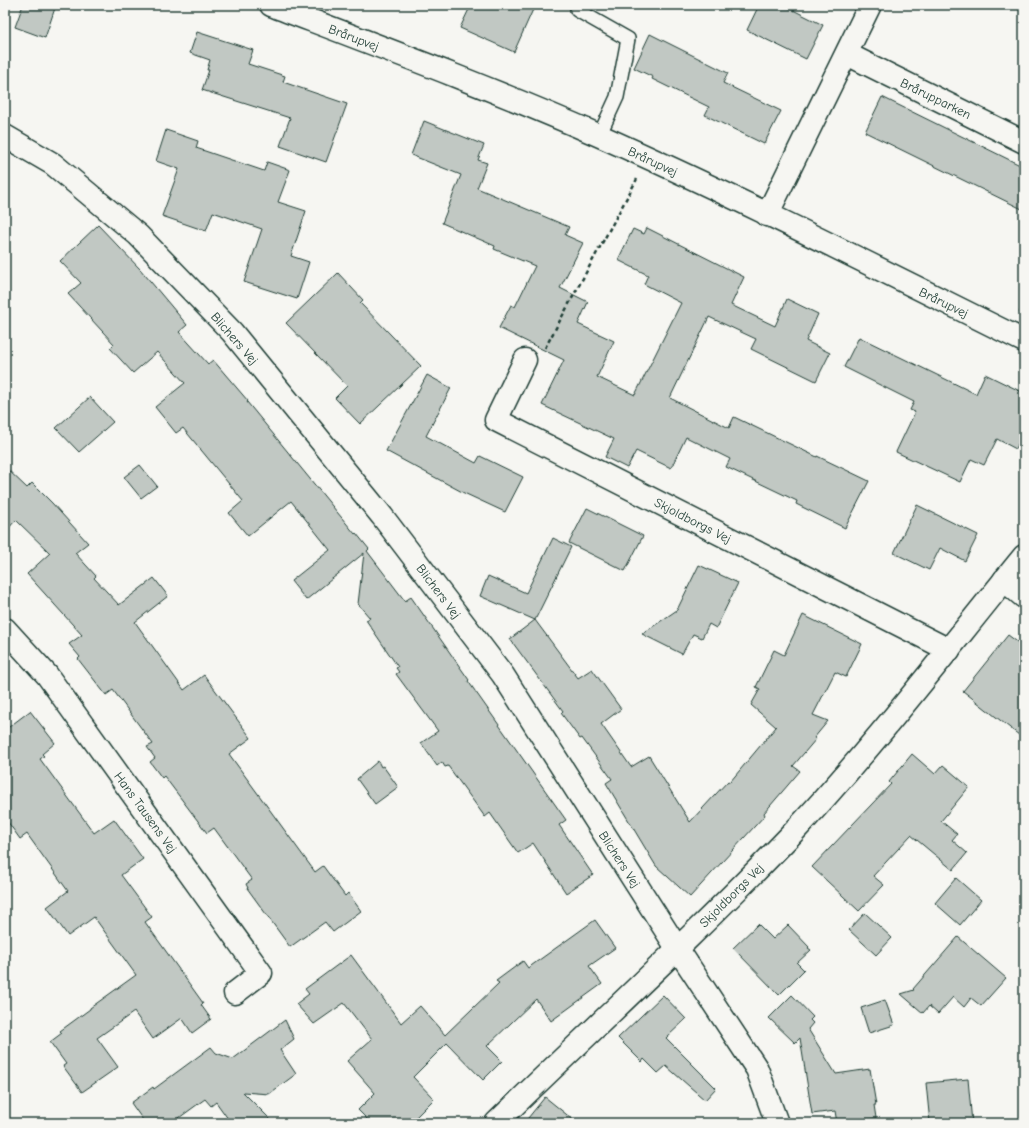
<svg xmlns="http://www.w3.org/2000/svg" width="1029" height="1128" font-family="'Comic Neue',sans-serif">
<rect width="100%" height="100%" fill="#f6f6f2"/>
<filter id="ink" filterUnits="userSpaceOnUse"><feTurbulence type="fractalNoise" baseFrequency=".025" numOctaves="2"/><feDisplacementMap in="SourceGraphic" scale="8" xChannelSelector="R" yChannelSelector="G"/><feConvolveMatrix kernelMatrix="1 2 1 2 8 2 1 2 1" color-interpolation-filters="sRGB"/></filter>
<g filter="url(#ink)">
<g fill="#c1c8c3" stroke="#1f3d34">
<path d="M23 5H56L45 38 15 27Z"/>
<path d="M471 5H535L514 52 460 28Z"/>
<path d="M759 5H783L823 25 806 59 747 30Z"/>
<path d="M197 32 253 50 248 64 285 76 283 82 347 104 326 162 280 146 290 118 202 90 209 70H207L210 60 190 53Z"/>
<path d="M650 34 728 73 723 83 781 111 764 144 705 115 709 107 652 79 653 77 634 68Z"/>
<path d="M882 97 1024 167V210L865 132Z"/>
<path d="M424 121 484 145 478 160 487 163 477 188 569 227 565 235 583 243 560 288 588 302 578 324 614 341 597 377 635 395 681 303 644 284 648 275 618 260 633 229 644 234 647 228 744 277 731 305 775 326 787 299 818 314 806 341 830 353 816 381 751 349 756 339 709 317 670 398 729 428 734 417 817 457V456L869 481 845 528 796 504 797 501 726 467 730 459 686 437 671 468 636 451 627 468 605 457 614 439 542 405 564 360 499 328 511 305 515 307 535 266 494 249 495 246 442 223 461 175 411 155Z"/>
<path d="M166 130 198 141 196 148 264 171 267 162 290 170 278 202 306 211 291 256 309 262 297 299 244 282 262 229 213 212 206 231 162 216 179 169 156 161Z"/>
<path d="M98 225 140 269 187 325 179 332 208 364 213 360 248 401 247 402 355 534 356 533 369 549 367 551 405 601 411 597 469 680 468 681 566 820 559 825 593 875 566 893 533 843 518 853 490 813 485 817 448 766 445 767 442 762 437 766 421 743 438 731 396 674 399 672 396 668 398 667 366 620 370 618 358 604 364 553 306 600 291 581 330 550 291 501 248 536 229 513 243 501 183 428 176 433 155 407 185 383 157 352 133 373 110 348 114 344 68 294 81 283 60 261Z"/>
<path d="M338 273 363 300 360 303 421 366 360 424 335 398 347 386 286 323Z"/>
<path d="M859 337 976 394 985 374 1024 393V431L1016 449 997 439 984 465 971 459 960 482 896 452 915 412 910 410 914 402 844 367Z"/>
<path d="M427 375 451 388 426 436 476 463 480 456 523 477 505 512 464 493 386 451Z"/>
<path d="M90 397 113 422 79 452 56 428Z"/>
<path d="M140 465 157 486 141 498 124 477Z"/>
<path d="M5 467 27 488 32 483 52 503 88 543 75 553 96 576 94 578 119 605 154 578 168 596 135 622 184 690 204 675 251 738 229 754 315 872 323 866 345 896 348 893 361 911 333 932 325 922 290 947 247 888H248L246 884 252 880 214 828 207 833 164 776 162 778 150 762 155 758 147 747 153 744 113 690 106 695 78 659 80 657 69 644 82 635 27 574 50 553 16 520 5 532Z"/>
<path d="M917 505 978 535 965 561 940 548 929 570 894 553Z"/>
<path d="M587 508 643 536 625 571 569 543Z"/>
<path d="M553 538 571 547 535 620 578 678 592 669 621 709 601 724 631 767 649 756 690 822 728 781 730 782 776 727 751 705 760 689 756 687 774 650 784 655 803 615 862 644 846 677 835 672 813 715 828 721 814 738 816 739 793 766 800 771 764 813 765 815 690 897 656 866 606 783 612 779 582 738 580 739 561 713 563 711 510 639 535 620 480 596 488 576 526 593Z"/>
<path d="M699 565 738 583 716 628 709 624 702 638 693 634 682 654 642 634 677 610Z"/>
<path d="M1008 635 1024 647V739L963 691Z"/>
<path d="M30 711 55 743 42 754 44 756 40 759 94 833 114 819 143 859 121 875 152 917 145 922 203 1003 201 1005 211 1019 192 1033 182 1018 153 1039 134 1012 97 1038 118 1067 82 1092 63 1066 66 1064 50 1042 62 1033 60 1031 90 1009V1008L136 975 94 917 68 936 47 907 68 891 27 834 20 839 5 818V730Z"/>
<path d="M912 754 935 774 943 765 969 787 941 821 957 834 952 840 967 853 953 870 911 835 873 876 884 885 859 911 812 867 891 784 889 782Z"/>
<path d="M378 761 381 767 383 766 398 787 375 804 357 779Z"/>
<path d="M956 878 981 900 960 925 935 903Z"/>
<path d="M865 913 892 938 876 955 849 930Z"/>
<path d="M595 920 615 948 589 966 602 984 551 1021 536 999 487 1046 502 1061 483 1080 447 1043 413 1077 434 1099 410 1123H371L358 1110 375 1093 347 1061 372 1039 344 1003 314 1024 296 1004 309 994 305 989 351 955 401 1023 420 1006 445 1035 499 983 496 981 523 961 528 968Z"/>
<path d="M758 924 773 939 788 925 809 947 808 948 811 950 797 963 804 970 779 995 733 948Z"/>
<path d="M958 937 1006 978 981 1006 971 998 964 1007 953 997 938 1014 929 1006 923 1013 901 994 914 990 913 989Z"/>
<path d="M663 995 686 1019 666 1038 716 1088 705 1100 666 1066 658 1073 644 1059 642 1062 618 1038Z"/>
<path d="M792 995 813 1017 810 1020 813 1023 808 1029 836 1074 870 1069 876 1105H874L876 1118 837 1123 835 1111 812 1114 800 1038 795 1043 769 1018Z"/>
<path d="M885 1000 894 1025 869 1033 861 1008Z"/>
<path d="M285 1020 294 1039 280 1050 296 1074 269 1094 243 1092 274 1123H231L216 1102 211 1106 205 1099 172 1123H145L131 1103 153 1087 154 1089 211 1047 216 1053 233 1059Z"/>
<path d="M968 1079 972 1123H930L926 1083Z"/>
<path d="M545 1097 577 1123H524Z"/>
</g>
<g fill="none" stroke-linecap="round" stroke-linejoin="round">
<defs>
<path id="lane" d="M577 10 628 39 617 97 599 136"/>
<g id="street">
<path d="M847 54 1024 142"/>
<path d="M5 136 53 164 138 235 232 332 382 516 503 675 677 948 757 1069 777 1123"/>
<path d="M767 215 870 5"/>
<path d="M525 360 496 420 949 650"/>
<path d="M1004 580 1024 597"/>
<path d="M5 629 47 675 261 973 235 993"/>
<path d="M496 1123C594 1028 695 935 789 837 873 748 947 650 1024 556"/>
</g>
<path id="secondary" d="M271 5C381 47 491 88 598 135 742 199 883 271 1024 341"/>
</defs>
<use href="#lane" stroke="#1f3d34" stroke-width="16"/>
<use href="#street" stroke="#1f3d34" stroke-width="25"/>
<use href="#secondary" stroke="#1f3d34" stroke-width="25"/>
<g stroke="#1f3d34" stroke-width="2.5" stroke-dasharray="4 3" stroke-linecap="butt">
<path d="M1020 313 1024 304"/>
<path d="M545 348 637 179"/>
</g>
<use href="#lane" stroke="#f6f6f2" stroke-width="13"/>
<use href="#street" stroke="#f6f6f2" stroke-width="22"/>
<use href="#secondary" stroke="#f6f6f2" stroke-width="22"/>
</g>
</g>
<g text-anchor="middle" stroke-width="3" stroke-linejoin="round" paint-order="stroke">
<g font-size="13" fill="#1f3d34" stroke="#f6f6f2">
<text transform="translate(354 37) rotate(21)" y="5">Brårupvej</text>
<text transform="translate(936 98) rotate(26)" y="5">Brårupparken</text>
<text transform="translate(653 161) rotate(25)" y="5">Brårupvej</text>
<text transform="translate(944 302) rotate(26)" y="5">Brårupvej</text>
<text transform="translate(235 338) rotate(49)" y="5">Blichers Vej</text>
<text transform="translate(693 520) rotate(27)" y="5">Skjoldborgs Vej</text>
<text transform="translate(439 591) rotate(53)" y="5">Blichers Vej</text>
<text transform="translate(146 812) rotate(54)" y="5">Hans Tausens Vej</text>
<text transform="translate(620 859) rotate(57)" y="5">Blichers Vej</text>
<text transform="translate(731 895) rotate(-45)" y="5">Skjoldborgs Vej</text>
</g>
</g>
<rect width="1029" height="1128" fill="none" stroke="#f6f6f2" stroke-width="20"/>
<rect x="10" y="10" width="1009" height="1108" fill="none" stroke="#1f3d34" stroke-width="1.5" filter="url(#ink)"/>
</svg>
